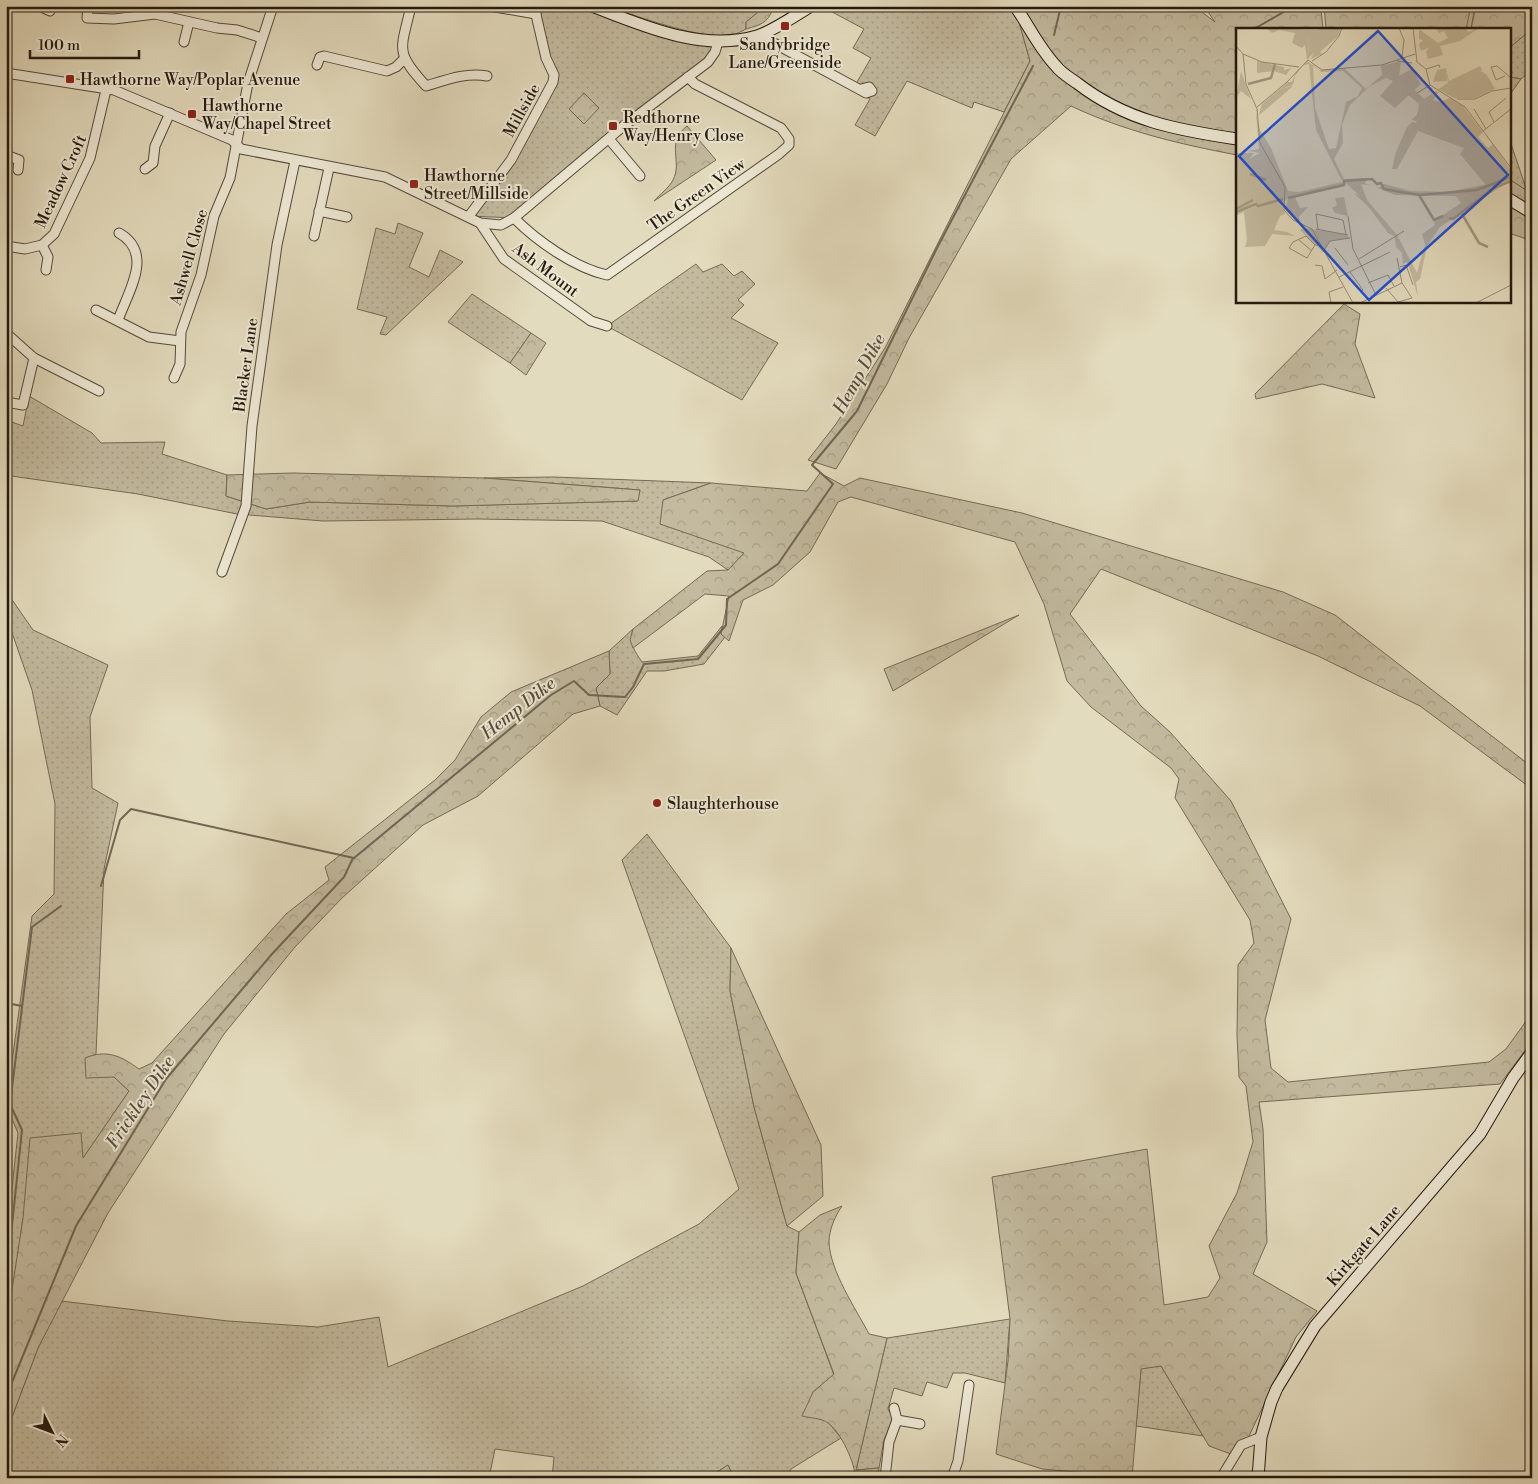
<svg xmlns="http://www.w3.org/2000/svg" width="1538" height="1484" font-family="'Libre Bodoni',serif">
<defs>
<pattern id="grass-dots" width="8" height="8" patternUnits="userSpaceOnUse" patternTransform="scale(1.25)"><rect width="8" height="8" fill="#c3ba9f"/><path d="M2 2h.1M6 6h.1" fill="none" stroke="#a79f88" stroke-width="1.8" stroke-linecap="round"/></pattern>
<pattern id="forest-crowns" width="20" height="18" patternUnits="userSpaceOnUse" patternTransform="scale(1.25)"><rect width="20" height="18" fill="#c3ba9f"/><path d="M2 6a3 3 0 1 1 6 0M12 15a3 3 0 1 1 6 0" fill="none" stroke="#a79f88"/></pattern>
</defs>
<rect width="100%" height="100%" fill="#e3dbbd"/>
<filter id="stains"><feTurbulence type="fractalNoise" baseFrequency=".004" numOctaves="4"/><feColorMatrix values="0 0 0 0 .2 0 0 0 0 .09 0 0 0 0 .02 0 0 0 .5 -.17"/></filter>
<radialGradient id="worn" r=".72"><stop offset=".6" stop-color="#630" stop-opacity="0"/><stop offset="1" stop-color="#630" stop-opacity=".3"/></radialGradient>
<g fill="url(#grass-dots)" stroke="#746a56">
<path d="M532 6H592L718 42 715 52 514 218 469 216 490 190 553 82Z"/>
<path d="M608 6H759L757 13 746 22V29C742 31 737 34 732 35 705 41 635 16 608 6Z"/>
<path d="M821 6H1008L1019 22 1030 61 1004 112 974 102 972 108 907 81 875 136 855 125 870 99 853 89 871 58 853 48 864 29Z"/>
<path d="M1469 6H1475L1471 29H1465Z"/>
<path d="M1532 29V70L1521 79 1509 77V48Z"/>
<path d="M1509 138 1527 191 1509 179Z"/>
<path d="M398 223 423 233 409 267 429 277 440 250 463 262 386 335 380 334 387 317 357 309 376 228 395 234Z"/>
<path d="M696 264 703 272 722 264 734 276 742 271 755 284 738 300 744 305 731 318 778 343 742 400 607 326Z"/>
<path d="M472 294 531 333 510 363 448 322Z"/>
<path d="M29 396 92 433 101 443 165 442 162 454 227 475 226 496 266 509 310 502 453 506 637 501 640 490 484 478 553 477 711 483 663 500 745 553 728 570 709 557 602 521 478 519 323 521 237 514 138 494 11 476 6 473V420L23 426Z"/>
<path d="M6 591 33 630 108 665 90 717 92 788 118 803 104 869 96 1054 85 1059 114 1077 129 1091 83 1159 23 1218 6 1341V1243L18 1133 6 1105 32 916 54 894 55 804 32 690 10 627 6 621Z"/>
<path d="M722 626 721 634 725 637 704 664 664 671H647L617 715 600 706 596 688 610 674 609 651 633 629C629 644 634 650 642 662L698 656Z"/>
<path d="M647 834 731 948 730 991 754 1107 787 1226 799 1232 796 1273 834 1375 813 1392 828 1422 841 1438 791 1469 787 1478H734L728 1465 708 1478H552L554 1457 495 1449 489 1478H6V1433L38 1348 61 1301 228 1321 318 1327 379 1317 388 1367 583 1286 699 1224 739 1189 622 860Z"/>
<path d="M1010 1319 1005 1383 965 1373H953L947 1388 927 1382 922 1396 894 1388 888 1409 893 1418 884 1440 879 1468 856 1470 887 1338Z"/>
<path d="M1161 1366 1203 1436 1136 1426 1141 1368Z"/>
</g>
<g fill="url(#forest-crowns)" stroke="#746a56">
<path d="M759 6H773C770 22 761 25 746 29V22L757 13Z"/>
<path d="M1027 6H1199L1202 12 1215 22 1204 6H1323L1321 9 1323 29H1237V155C1179 144 1124 131 1071 106L1011 159 909 338 887 384 836 469 808 460 836 424 885 348 1030 61 1019 22Z"/>
<path d="M1324 6H1471L1466 29H1326Z"/>
<path d="M1476 6H1532V29L1509 48V29H1471Z"/>
<path d="M1509 77 1521 79 1509 96Z"/>
<path d="M584 93 599 108 584 124 569 109Z"/>
<path d="M687 126 716 160 654 201C660 194 669 188 673 180 683 161 665 144 687 126Z"/>
<path d="M1509 179 1532 194V241L1509 233Z"/>
<path d="M1344 304 1360 314 1355 344 1375 398 1322 384 1256 399 1255 394Z"/>
<path d="M531 333 546 343 526 375 510 363Z"/>
<path d="M293 473 484 478 640 490 638 501 453 506 310 502 266 509 226 496 227 475Z"/>
<path d="M820 473 844 486 860 478 1022 513 1283 592 1335 615 1532 767V789L1420 706 1318 656 1101 569 1070 614 1141 706 1170 732 1231 801 1291 919 1265 1020 1271 1068 1288 1082 1489 1062 1506 1049 1532 1013V1041L1500 1084 1259 1102 1263 1129 1267 1242 1253 1274 1317 1311 1296 1337 1239 1457 1209 1446 1161 1366 1141 1369 1132 1478H1123L1116 1475 1115 1478H1093L1088 1473 1042 1469 996 1454 1008 1361 1010 1319 992 1177 1147 1149 1164 1305 1208 1297 1220 1278 1209 1246 1237 1193 1253 1142 1246 1086 1239 1077 1237 1035 1238 965 1254 943 1250 920 1175 798 1179 779 1171 768 1091 707 1067 681 1044 604 1015 542 851 497 838 502 810 552 773 585 743 600 729 641 721 634 729 596 705 594 633 648 630 640 633 629 707 571 728 570 744 553 660 524 663 500 711 483 807 491Z"/>
<path d="M1019 615 893 691 884 669Z"/>
<path d="M609 651 610 674 596 688 600 706 573 714 478 796 423 825 342 898 295 947 224 1034 108 1213 38 1348 6 1433V1329L23 1218 30 1138 81 1133 83 1158 129 1091 114 1077 86 1078 85 1058C107 1049 121 1056 139 1069L152 1063 286 914 329 880 325 867 435 780 455 760 481 717 511 692Z"/>
<path d="M731 948 821 1145 823 1196 787 1226 754 1107 730 991Z"/>
<path d="M842 1206C835 1216 829 1230 829 1242 830 1271 856 1309 869 1334L887 1338 856 1470 879 1468 878 1478H855C856 1464 840 1431 828 1423 822 1418 809 1418 802 1416L813 1392 834 1374 796 1273 799 1232 820 1215Z"/>
<path d="M728 1465 734 1478H708Z"/>
</g>
<g fill="none" stroke-linecap="round" stroke-linejoin="round">
<g stroke="#706654" stroke-width="2">
<path d="M1254 29 1294 6"/>
<path d="M1054 35 1061 6"/>
<path d="M101 886 120 820 131 809 354 858 551 695 574 681 589 695 625 697 633 687 644 664 698 659 726 625 727 599 778 564 833 484 812 465 857 411 937 248 1033 66"/>
<path d="M6 1003 22 1006"/>
<path d="M6 1283 22 1130 10 1104 32 927 61 906"/>
<path d="M6 1397 76 1226 166 1079 272 954 344 877 353 858"/>
</g>
<defs>
<g id="street">
<path d="M39 6 50 11"/>
<path d="M88 6 87 18 114 19 155 14 217 28 237 30 262 38"/>
<path d="M411 6C401 50 394 51 426 86 446 80 466 72 487 76"/>
<path d="M489 6 536 14"/>
<path d="M759 35 866 93 872 91 869 87 861 89"/>
<path d="M184 42 189 22"/>
<path d="M317 65 320 57 324 56 387 71 396 67 404 59"/>
<path d="M6 73 114 90 232 140 241 149 385 177 480 223 501 225 514 218 621 128 708 62 715 52 718 42"/>
<path d="M609 139 640 176"/>
<path d="M6 155 19 160 18 170"/>
<path d="M145 169 153 163 155 146 170 113"/>
<path d="M319 211 347 217"/>
<path d="M469 216 511 160 553 82 554 75 546 58 534 6"/>
<path d="M514 218C537 241 575 268 607 275L779 154 789 145V139L781 128 695 84 688 77"/>
<path d="M480 223 504 259 591 321 607 326"/>
<path d="M314 236 329 168"/>
<path d="M42 245 48 257 46 270"/>
<path d="M6 246 25 249 42 245 54 234 90 158 106 90"/>
<path d="M96 310 149 337 180 341"/>
<path d="M118 320C129 290 154 253 119 233"/>
<path d="M6 333 34 358 99 391"/>
<path d="M174 378 180 364 181 332 201 275 214 216 230 178 248 83 273 6"/>
<path d="M6 402 23 405 34 358"/>
<path d="M222 572 246 506 252 426 277 245 295 161"/>
<path d="M894 1408 897 1420 920 1424"/>
<path d="M885 1478 889 1442 897 1420"/>
<path d="M952 1478 958 1461 969 1385"/>
<path d="M1221 1478 1241 1445 1261 1437"/>
</g>
<g id="secondary">
<path d="M592 6C643 26 702 52 757 36 773 31 796 15 811 6"/>
<path d="M1015 6C1029 26 1039 48 1056 66 1061 73 1070 78 1077 83 1126 121 1177 130 1237 139"/>
<path d="M1509 199 1532 213"/>
<path d="M1258 1478 1261 1437 1271 1402 1277 1388 1315 1326 1480 1134 1513 1078 1532 1052"/>
</g>
</defs>
<use href="#street" stroke="#544a3a" stroke-width="11"/>
<use href="#secondary" stroke="#241a0e" stroke-width="13"/>
<use href="#street" stroke="#ede8d4" stroke-width="9"/>
<use href="#secondary" stroke="#ede8d4" stroke-width="11"/>
</g>
<g fill="#8f2418" stroke="#ede8d4" stroke-width="2">
<rect x="780" y="21" width="10" height="10" rx="2.5"/>
<rect x="65" y="74" width="10" height="10" rx="2.5"/>
<rect x="187" y="109" width="10" height="10" rx="2.5"/>
<rect x="608" y="121" width="10" height="10" rx="2.5"/>
<rect x="409" y="179" width="10" height="10" rx="2.5"/>
<circle cx="657" cy="803" r="5"/>
</g>
<g text-anchor="middle" stroke-width="4" stroke-linejoin="round" paint-order="stroke">
<g font-size="16" fill="#241a0e" stroke="#ede8d4" text-anchor="start">
<text x="785" y="50" text-anchor="middle">Sandybridge<tspan x="785" dy="18">Lane/Greenside</tspan></text>
<text x="80" y="85">Hawthorne Way/Poplar Avenue</text>
<text x="202" y="111">Hawthorne<tspan x="202" dy="18">Way/Chapel Street</tspan></text>
<text x="623" y="123">Redthorne<tspan x="623" dy="18">Way/Henry Close</tspan></text>
<text x="424" y="181">Hawthorne<tspan x="424" dy="18">Street/Millside</tspan></text>
<text x="667" y="809">Slaughterhouse</text>
</g>
<g font-size="16" fill="#241a0e" stroke="#ede8d4">
<text transform="translate(521 110) rotate(-61)" y="6">Millside</text>
<text transform="translate(60 181) rotate(-65)" y="6">Meadow Croft</text>
<text transform="translate(696 194) rotate(-35)" y="6">The Green View</text>
<text transform="translate(188 257) rotate(-74)" y="6">Ashwell Close</text>
<text transform="translate(546 269) rotate(37)" y="6">Ash Mount</text>
<text transform="translate(245 365) rotate(-82)" y="6">Blacker Lane</text>
<text transform="translate(1363 1245) rotate(-49)" y="6">Kirkgate Lane</text>
</g>
<g font-size="18" font-style="italic" fill="#564d3c" stroke="#ede8d4">
<text transform="translate(859 374) rotate(-61)" y="6">Hemp Dike</text>
<text transform="translate(518 708) rotate(-38)" y="6">Hemp Dike</text>
<text transform="translate(140 1102) rotate(-56)" y="6">Frickley Dike</text>
</g>
</g>
<g transform="translate(1236 28)">
<rect width="275" height="275" fill="#e3dbbd"/>
<path d="M89 0H105L102 8 84 24 86 26 75 31 78 24H73L72 6ZM200 0H230L232 4 243 0 224 13 204 18 207 27 192 31 190 23 194 19 185 23 183 16 187 12 183 11V1L202 15 212 10 208 3 203 5ZM210 40 211 53 197 54 201 42ZM243 42 251 47 259 61 239 70H218L209 65 213 57ZM5 43 9 55 15 71 5 63 0 70ZM56 58V59L27 84 23 87 26 76 27 84V77L45 61ZM178 61 188 71 196 66 198 68 183 76 171 66ZM214 70 225 76 247 104 242 109 252 120 257 116 275 142 274 147 250 157 224 126 228 120 182 103 161 141H156L160 124 191 78 197 72 204 74ZM275 152 204 199 191 218 184 251 180 254 182 269 173 239 171 234 167 236 166 225 160 219 158 204 118 165 124 168 122 156H125L131 172 161 207 181 245 189 216 186 206 199 197 198 193 225 175 224 168 234 167 237 173 256 160ZM59 169 64 180 72 179 63 189 64 195 49 182 52 171ZM108 169 112 188 99 185 96 180 101 177 99 170ZM22 176H46L49 186 44 188 38 202 51 204 59 208 36 206 29 218 9 219 11 212 8 184ZM67 200 110 206 114 210 94 213 87 224 64 202Z" fill="#c3ba9f"/>
<path d="M30 0 81 2 89 0 83 5 72 6 73 24 80 22 71 32 69 17 66 20 56 15 59 5 43 2 36 5ZM71 33 83 42 108 40 130 61 146 47 145 38 165 33 163 48 176 41 185 56 159 80 144 68 157 53 150 50 134 58 114 77 106 96 107 115 98 131 108 151 131 150 129 156 140 158 122 156 126 166 124 168 105 151 80 102 73 36 67 37 59 48 57 57 45 61 24 83 26 76 52 54H56L60 44ZM77 36 85 44 107 43 126 60 122 68 110 74 100 120 93 121 79 80ZM244 38 246 42 213 57 209 65 202 61 212 55 210 40 213 53ZM200 63 203 64 197 72 198 78H191L181 93 175 92 181 87 183 76 198 68ZM20 85 24 102 35 120 52 163 63 164 106 154 108 158 52 170 46 176H22L0 188V125H18L13 131 24 125 12 123 23 121ZM176 94 181 95 160 124 171 99ZM275 146 271 150 275 152 237 173 234 167 224 168 225 175 220 168 159 167 142 160 148 156 175 163 211 164 248 157ZM126 170 158 204 160 209 152 205Z" fill="#c3ba9f" fill-rule="evenodd"/>
<path d="M21 33 48 39V42L55 40 50 47 38 43 21 45Z" fill="#c3ba9f"/>
<path fill="none" stroke="#a29982" stroke-width="2.5" d="M12 56 35 50 39 36M14 146 30 152M183 167 241 162 275 149M52 170 108 157V153L136 151 141 156 145 155 148 161 183 167 198 192 207 188M0 181 17 172M0 184 20 176 22 178 47 171M226 186 243 215 252 219M213 190 217 191 258 160 275 153"/>
<path fill="none" stroke="#978e77" stroke-width="1" d="M163 0 168 12 166 29M177 0 181 34 190 41 194 57 229 79 275 140M0 18 7 26 26 34 63 39M7 26 10 56 21 81 24 115 49 159 48 182 57 192 76 201 117 275M76 33 90 24 103 8 106 0M161 33 176 35M190 41 203 37 204 40M269 48 260 52 255 39 261 38 275 50M181 65 194 57M221 71H239L256 63 275 60M21 79 51 54 72 32 86 42 146 37 179 26M238 81 250 101M258 94 253 84 270 70M247 103 275 81M112 188 117 221 140 267M80 201 112 207M82 201 80 186 107 192 110 206M63 212 76 223M79 217 71 230 53 220 57 214 70 208 79 217H84M99 220 112 237M87 224 94 213 114 210M123 231 168 203M79 237 86 238 89 251 101 242M164 239 170 237 177 257M114 244 127 262 125 264M103 249 154 224M132 255 152 247 158 258M150 260 162 274 176 270 166 255 161 230M95 275 93 264 107 259M124 275 166 255M240 275 275 257"/>
<path fill="#1d4ed8" fill-opacity="0.15" stroke="#1d4ed8" stroke-width="2.5" d="M142 3 272 147 133 272 3 128Z"/>
<rect width="275" height="275" fill="none" stroke="#241a0e" stroke-width="2.5"/>
</g>
<rect width="1538" height="1484" fill="none" stroke="#e3dbbd" stroke-width="25"/>
<rect x="8" y="8" width="1523" height="1469" fill="none" stroke="#241a0e" stroke-width="2.5"/>
<rect x="12" y="12" width="1513" height="1459" fill="none" stroke="#241a0e"/>
<g transform="translate(52 1432) rotate(132)" stroke="#ede8d4" stroke-width="4" paint-order="stroke">
<path d="M0-4L9 19L0 12L-9 19Z" fill="#241a0e"/>
<text y="-8" font-size="14" font-weight="bold" text-anchor="middle" fill="#241a0e">N</text>
</g>
<path d="M30 50v8h109v-8" fill="none" stroke="#241a0e" stroke-width="2.5"/>
<text x="38" y="50" font-size="15" fill="#241a0e" stroke="#ede8d4" stroke-width="4" paint-order="stroke">100 m</text>
<rect width="100%" height="100%" filter="url(#stains)"/>
<rect width="100%" height="100%" fill="url(#worn)"/>
</svg>
